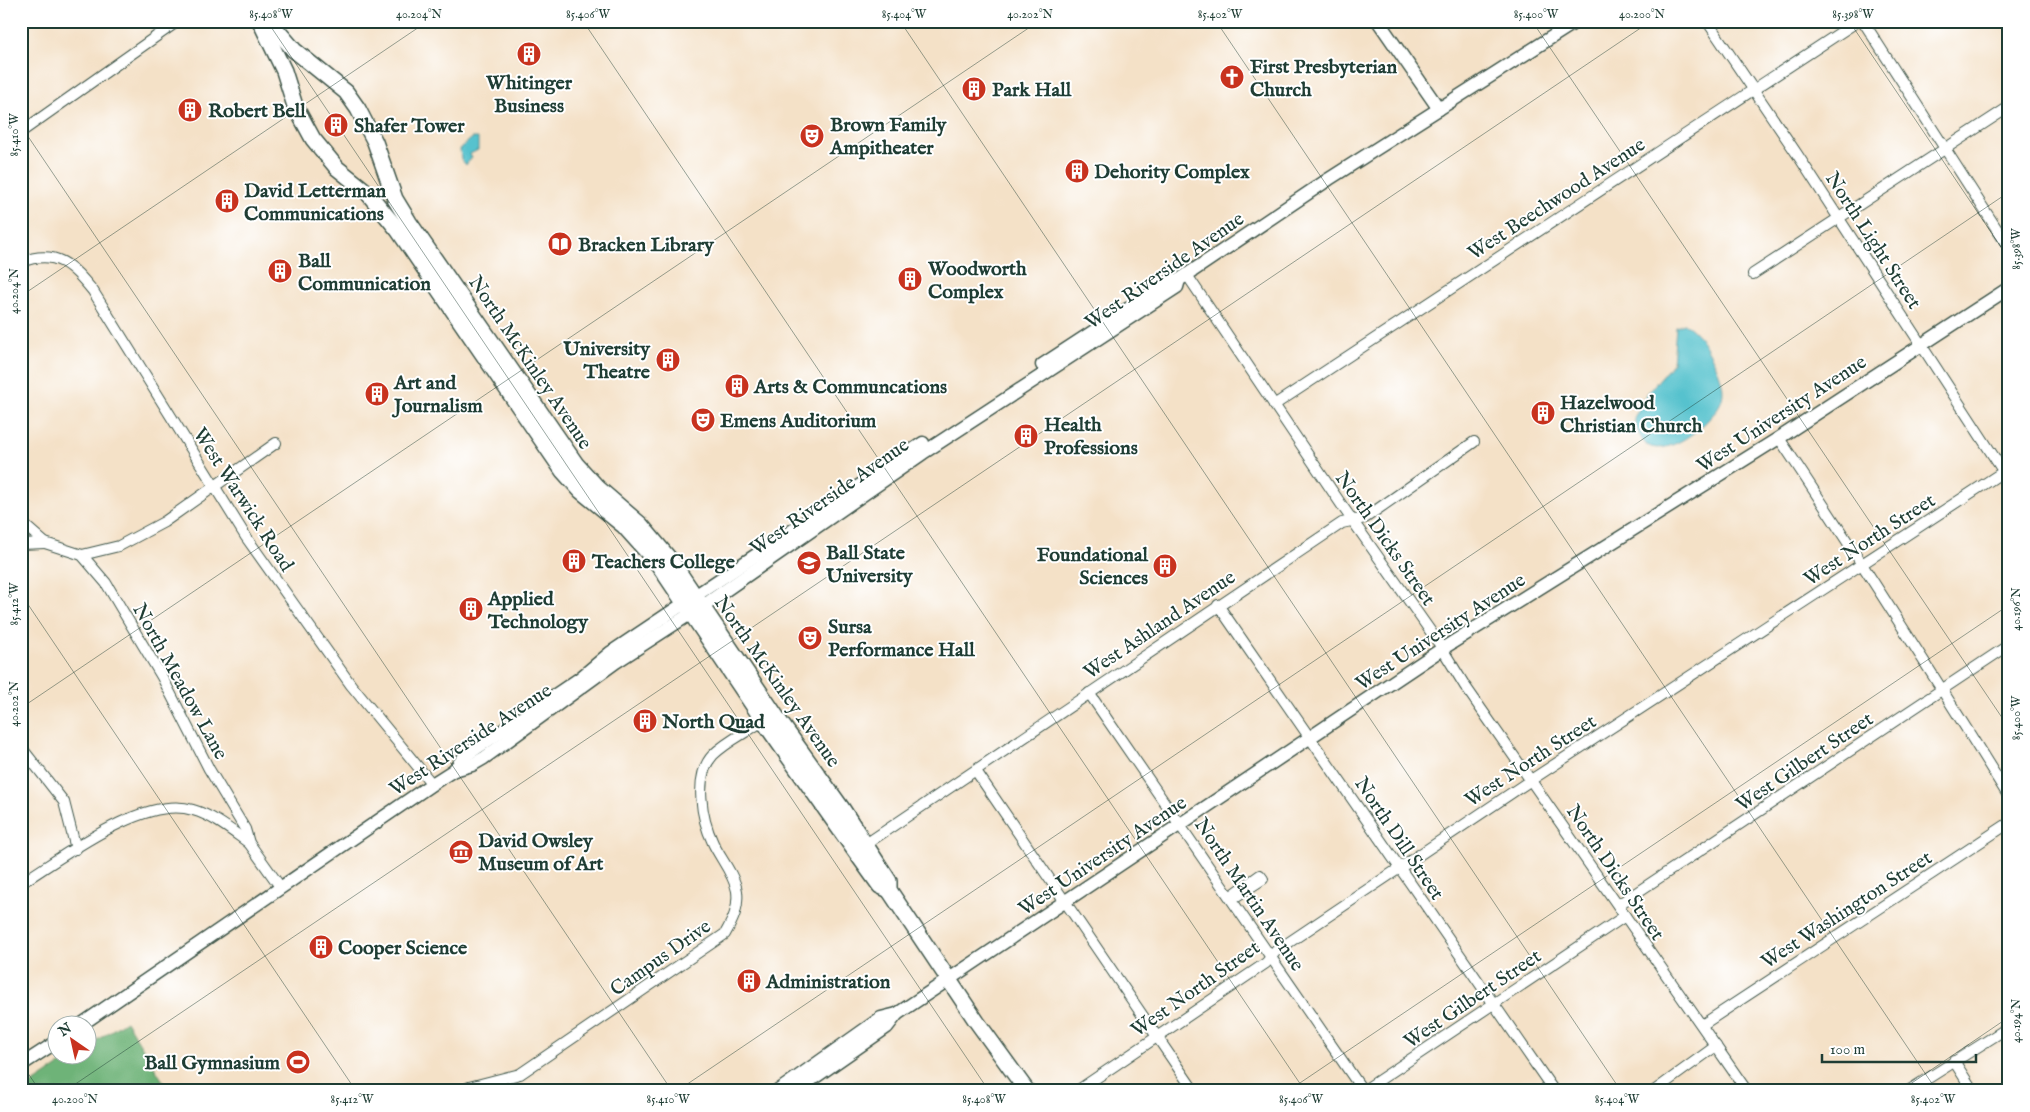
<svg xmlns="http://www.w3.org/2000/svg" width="2030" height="1112" font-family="'IM FELL English',serif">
<rect width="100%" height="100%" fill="#fff"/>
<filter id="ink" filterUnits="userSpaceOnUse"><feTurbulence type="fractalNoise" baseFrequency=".02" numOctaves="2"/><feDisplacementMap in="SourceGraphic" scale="10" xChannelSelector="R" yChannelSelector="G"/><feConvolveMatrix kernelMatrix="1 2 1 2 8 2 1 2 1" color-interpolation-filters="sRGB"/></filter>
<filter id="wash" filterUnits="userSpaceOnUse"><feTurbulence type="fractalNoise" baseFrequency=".0096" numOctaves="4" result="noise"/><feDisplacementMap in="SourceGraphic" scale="20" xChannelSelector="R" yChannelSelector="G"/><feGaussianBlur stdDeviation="1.12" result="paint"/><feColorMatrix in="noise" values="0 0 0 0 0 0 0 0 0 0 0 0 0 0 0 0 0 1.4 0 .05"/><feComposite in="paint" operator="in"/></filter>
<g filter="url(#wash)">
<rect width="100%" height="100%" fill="#f4e1c7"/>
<path fill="#6eb378" stroke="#467856" d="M126 1021 169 1091H21L75 1055 88 1054V1046Z"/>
<g fill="#56c2ce" stroke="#3a8081">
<path d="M472 138H478V150L470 154 472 157 466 165 461 159 460 149Z"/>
<path d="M1684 324C1697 330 1705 344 1711 356 1717 367 1726 386 1722 399 1716 420 1669 459 1647 445 1639 439 1636 426 1634 418L1646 395 1673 363 1676 327Z"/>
</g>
</g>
<g filter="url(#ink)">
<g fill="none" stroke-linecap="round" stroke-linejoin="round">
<defs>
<g id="minor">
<path d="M1707 21 1797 154 2009 480"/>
<path d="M1863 21 2009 248"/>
<path d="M21 132 178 21"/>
<path d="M21 262C57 248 72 266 93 291L246 537 351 685 432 784"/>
<path d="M1753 274 2009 107"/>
<path d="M1187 275 1343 507 1438 642 1465 686 1747 1091"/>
<path d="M1274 405 1858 21"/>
<path d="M1779 438C1858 556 1934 676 2009 797"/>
<path d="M21 522 45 543 82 555 106 583 162 677 209 769 245 829 249 843 281 888"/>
<path d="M21 544 45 543"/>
<path d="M82 555 119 546 164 522 276 443"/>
<path d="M1218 605 1554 1091"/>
<path d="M1089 693 1363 1091"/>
<path d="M21 747 64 802 76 849"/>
<path d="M976 771 1194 1091"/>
<path d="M866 844 1342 523 1365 518 1474 442"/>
<path d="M21 883C63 857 144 794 193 810 214 816 232 831 249 843"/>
<path d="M1231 896 1260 875 1263 879 1232 899"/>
<path d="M1618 905 2009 645"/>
<path d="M1702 1025 2009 823"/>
<path d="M1954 1061 1973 1091"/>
<path d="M464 1091 469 1087 520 1074 725 934C733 920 739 908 737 891 734 874 720 858 713 843 702 820 693 776 713 755 728 740 750 731 766 718"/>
<path d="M1077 1091 1266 963 1276 951 1531 780 2009 468"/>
<path d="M1363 1091 1625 916"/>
<path d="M1654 1091 1716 1046"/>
<path d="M1908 1091 2009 1027"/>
</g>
<g id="tertiary">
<path d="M1378 21 1439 109"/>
<path d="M1042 365 1172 280H1179"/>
<path d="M454 770 465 756 579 679 610 653 923 443"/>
<path d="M82 1024 432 784 454 770 472 765 484 758 616 662 710 601 923 453 1177 287 1179 280 1329 179 1577 21"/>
<path d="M21 1065 58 1041"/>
<path d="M778 1091 881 1018 897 1014 1442 649 1779 438 2009 288"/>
<path d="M795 1091 887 1027 897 1014"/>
</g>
<g id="secondary">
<path d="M260 21 284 71 295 106 313 139 337 168 367 192 398 230 563 471 581 491 624 526 658 564 769 729 860 858 880 886 889 890"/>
<path d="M269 21 294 50 346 92 358 109 375 142 395 199 409 222 576 464 598 488 641 525 672 562 780 722 841 807 889 881V890L977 1022 1027 1091"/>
</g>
</defs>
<use href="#minor" stroke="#3f564a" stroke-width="12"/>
<use href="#tertiary" stroke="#3f564a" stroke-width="15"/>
<use href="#secondary" stroke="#3f564a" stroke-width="18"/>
<use href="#minor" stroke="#fff" stroke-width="10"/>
<use href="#tertiary" stroke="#fff" stroke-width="12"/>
<use href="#secondary" stroke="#fff" stroke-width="15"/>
</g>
</g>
<path fill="none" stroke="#1f3d34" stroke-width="1" stroke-opacity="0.45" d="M267 21 989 1091M583 21 1305 1091M900 21 1621 1091M1216 21 1937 1091M1532 21 2009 728M1849 21 2009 259M21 126 672 1091M21 296 428 21M21 594 356 1091M21 708 1039 21M21 1063 40 1091M65 1091 1651 21M677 1091 2009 192M1288 1091 2009 605M1900 1091 2009 1017"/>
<defs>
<symbol id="building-disc" viewBox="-11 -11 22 22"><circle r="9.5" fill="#c8321e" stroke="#fff"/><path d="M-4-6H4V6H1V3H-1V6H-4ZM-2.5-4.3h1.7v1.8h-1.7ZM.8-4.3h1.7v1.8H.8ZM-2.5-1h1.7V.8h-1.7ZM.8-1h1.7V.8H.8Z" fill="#fff"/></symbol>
<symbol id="church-disc" viewBox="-11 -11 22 22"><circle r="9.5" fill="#c8321e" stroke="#fff"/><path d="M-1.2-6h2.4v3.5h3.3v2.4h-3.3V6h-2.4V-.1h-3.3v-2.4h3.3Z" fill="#fff"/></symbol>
<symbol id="theatre-disc" viewBox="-11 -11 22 22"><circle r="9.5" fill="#c8321e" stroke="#fff"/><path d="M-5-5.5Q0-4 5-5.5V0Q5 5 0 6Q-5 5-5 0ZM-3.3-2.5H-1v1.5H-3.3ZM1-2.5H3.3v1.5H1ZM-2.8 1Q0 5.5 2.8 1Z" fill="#fff"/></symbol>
<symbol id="library-disc" viewBox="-11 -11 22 22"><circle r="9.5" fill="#c8321e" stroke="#fff"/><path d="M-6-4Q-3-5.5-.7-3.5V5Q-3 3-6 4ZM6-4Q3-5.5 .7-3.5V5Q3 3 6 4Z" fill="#fff"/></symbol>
<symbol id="university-disc" viewBox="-11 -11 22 22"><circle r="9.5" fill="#c8321e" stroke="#fff"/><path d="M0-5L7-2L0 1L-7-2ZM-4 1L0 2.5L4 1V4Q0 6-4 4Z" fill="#fff"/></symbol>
<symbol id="museum-disc" viewBox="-11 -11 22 22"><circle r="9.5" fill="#c8321e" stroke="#fff"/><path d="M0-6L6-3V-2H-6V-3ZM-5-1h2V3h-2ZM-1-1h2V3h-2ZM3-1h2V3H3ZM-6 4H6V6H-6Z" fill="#fff"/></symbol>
<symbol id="stadium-disc" viewBox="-11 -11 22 22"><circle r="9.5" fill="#c8321e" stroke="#fff"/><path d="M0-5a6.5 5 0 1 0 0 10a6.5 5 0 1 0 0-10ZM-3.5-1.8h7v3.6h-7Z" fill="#fff"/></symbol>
</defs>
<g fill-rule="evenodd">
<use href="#building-disc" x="515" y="40" width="28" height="28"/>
<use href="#church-disc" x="1218" y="63" width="28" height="28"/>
<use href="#building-disc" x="960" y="75" width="28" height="28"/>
<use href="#building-disc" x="176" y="96" width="28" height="28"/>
<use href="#building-disc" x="322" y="111" width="28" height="28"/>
<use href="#theatre-disc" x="798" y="122" width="28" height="28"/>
<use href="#building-disc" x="1063" y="157" width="28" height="28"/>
<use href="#building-disc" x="213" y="187" width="28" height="28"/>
<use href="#library-disc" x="546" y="230" width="28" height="28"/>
<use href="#building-disc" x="266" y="257" width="28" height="28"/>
<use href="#building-disc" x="896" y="265" width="28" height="28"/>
<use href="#building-disc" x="654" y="346" width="28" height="28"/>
<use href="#building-disc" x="723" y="372" width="28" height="28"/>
<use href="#building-disc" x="363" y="380" width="28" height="28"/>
<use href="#building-disc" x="1529" y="399" width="28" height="28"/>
<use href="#theatre-disc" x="689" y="406" width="28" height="28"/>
<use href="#building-disc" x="1012" y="422" width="28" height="28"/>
<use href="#building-disc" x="560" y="547" width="28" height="28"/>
<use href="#university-disc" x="795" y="549" width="28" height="28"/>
<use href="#building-disc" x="1151" y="552" width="28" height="28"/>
<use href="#building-disc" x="457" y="595" width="28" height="28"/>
<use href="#theatre-disc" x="796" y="624" width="28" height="28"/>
<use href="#building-disc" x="631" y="707" width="28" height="28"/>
<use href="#museum-disc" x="447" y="838" width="28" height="28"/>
<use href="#building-disc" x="307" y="933" width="28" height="28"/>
<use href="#building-disc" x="735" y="967" width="28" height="28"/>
<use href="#stadium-disc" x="284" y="1048" width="28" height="28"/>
</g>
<g text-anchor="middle" stroke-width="4" stroke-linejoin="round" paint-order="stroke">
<g font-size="20" font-weight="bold" fill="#1f3d34" stroke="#fff" text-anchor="start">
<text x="1250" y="73">First Presbyterian<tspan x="1250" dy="23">Church</tspan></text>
<text x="529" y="89" text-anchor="middle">Whitinger<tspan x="529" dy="23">Business</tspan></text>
<text x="992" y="96">Park Hall</text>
<text x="208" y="117">Robert Bell</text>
<text x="830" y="131">Brown Family<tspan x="830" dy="23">Ampitheater</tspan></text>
<text x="354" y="132">Shafer Tower</text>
<text x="1094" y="178">Dehority Complex</text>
<text x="244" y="197">David Letterman<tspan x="244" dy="23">Communications</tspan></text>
<text x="578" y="251">Bracken Library</text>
<text x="298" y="267">Ball<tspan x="298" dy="23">Communication</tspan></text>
<text x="928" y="275">Woodworth<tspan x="928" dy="23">Complex</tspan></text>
<text x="650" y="355" text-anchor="end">University<tspan x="650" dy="23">Theatre</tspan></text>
<text x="394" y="389">Art and<tspan x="394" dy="23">Journalism</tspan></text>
<text x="754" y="393">Arts &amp; Communcations</text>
<text x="1560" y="409">Hazelwood<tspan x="1560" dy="23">Christian Church</tspan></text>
<text x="720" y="427">Emens Auditorium</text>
<text x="1044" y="431">Health<tspan x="1044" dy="23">Professions</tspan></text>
<text x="826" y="559">Ball State<tspan x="826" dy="23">University</tspan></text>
<text x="1148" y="561" text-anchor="end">Foundational<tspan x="1148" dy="23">Sciences</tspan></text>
<text x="592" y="568">Teachers College</text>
<text x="488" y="605">Applied<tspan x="488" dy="23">Technology</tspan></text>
<text x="828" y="633">Sursa<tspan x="828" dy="23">Performance Hall</tspan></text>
<text x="662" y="728">North Quad</text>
<text x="478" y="847">David Owsley<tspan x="478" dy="23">Museum of Art</tspan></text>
<text x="338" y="954">Cooper Science</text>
<text x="766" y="988">Administration</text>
<text x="280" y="1069" text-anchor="end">Ball Gymnasium</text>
</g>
<g font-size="20" fill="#1f3d34" stroke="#fff">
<text transform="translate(1556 198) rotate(-33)" y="7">West Beechwood Avenue</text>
<text transform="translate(1874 240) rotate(57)" y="7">North Light Street</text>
<text transform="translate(1164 270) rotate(-35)" y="7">West Riverside Avenue</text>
<text transform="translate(531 362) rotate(56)" y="7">North McKinley Avenue</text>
<text transform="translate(1781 413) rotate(-33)" y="7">West University Avenue</text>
<text transform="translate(829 496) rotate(-35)" y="7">West Riverside Avenue</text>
<text transform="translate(244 499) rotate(57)" y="7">West Warwick Road</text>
<text transform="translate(1386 538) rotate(55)" y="7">North Dicks Street</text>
<text transform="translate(1869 539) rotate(-33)" y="7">West North Street</text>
<text transform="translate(1159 624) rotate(-34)" y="7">West Ashland Avenue</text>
<text transform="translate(1440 631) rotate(-33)" y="7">West University Avenue</text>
<text transform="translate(181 681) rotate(61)" y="7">North Meadow Lane</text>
<text transform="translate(778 681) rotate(55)" y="7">North McKinley Avenue</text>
<text transform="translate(470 739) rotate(-33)" y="7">West Riverside Avenue</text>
<text transform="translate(1530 760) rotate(-33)" y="7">West North Street</text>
<text transform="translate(1804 761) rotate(-34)" y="7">West Gilbert Street</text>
<text transform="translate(1400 838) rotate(56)" y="7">North Dill Street</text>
<text transform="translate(1102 855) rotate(-34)" y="7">West University Avenue</text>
<text transform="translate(1616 872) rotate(56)" y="7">North Dicks Street</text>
<text transform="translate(1250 894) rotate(56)" y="7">North Martin Avenue</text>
<text transform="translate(1846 909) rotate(-33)" y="7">West Washington Street</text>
<text transform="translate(660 957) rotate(-35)" y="7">Campus Drive</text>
<text transform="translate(1195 988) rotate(-35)" y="7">West North Street</text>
<text transform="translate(1472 998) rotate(-34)" y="7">West Gilbert Street</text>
</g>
</g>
<rect width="2030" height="1112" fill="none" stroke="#fff" stroke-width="55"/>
<g transform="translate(72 1040) rotate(326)"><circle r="24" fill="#ffffff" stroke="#a5b1ae"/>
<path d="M0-4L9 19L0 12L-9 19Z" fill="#c8321e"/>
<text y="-8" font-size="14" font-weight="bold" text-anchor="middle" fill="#1f3d34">N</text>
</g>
<path d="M1822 1054v8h154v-8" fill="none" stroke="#1f3d34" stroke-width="2.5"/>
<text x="1830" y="1054" font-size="15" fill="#1f3d34" stroke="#ffffff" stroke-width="4" paint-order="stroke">100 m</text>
<rect x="28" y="28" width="1974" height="1056" fill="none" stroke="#1f3d34" stroke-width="2"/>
<g font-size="12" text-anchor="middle" fill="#1f3d34">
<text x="271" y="18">85.408°W</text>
<text x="419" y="18">40.204°N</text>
<text x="588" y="18">85.406°W</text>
<text x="904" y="18">85.404°W</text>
<text x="1030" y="18">40.202°N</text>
<text x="1220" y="18">85.402°W</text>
<text x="1536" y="18">85.400°W</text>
<text x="1642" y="18">40.200°N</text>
<text x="1853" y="18">85.398°W</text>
<text transform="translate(14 135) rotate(-90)" y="4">85.410°W</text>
<text transform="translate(2016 249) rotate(-90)" y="4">85.398°W</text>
<text transform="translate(14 291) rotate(-90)" y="4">40.204°N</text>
<text transform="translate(14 604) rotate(-90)" y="4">85.412°W</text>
<text transform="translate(2016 609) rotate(-90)" y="4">40.196°N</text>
<text transform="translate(14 704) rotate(-90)" y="4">40.202°N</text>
<text transform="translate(2016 718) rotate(-90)" y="4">85.400°W</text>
<text transform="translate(2016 1021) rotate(-90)" y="4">40.194°N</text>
<text x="75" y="1103">40.200°N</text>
<text x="352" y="1103">85.412°W</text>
<text x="668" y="1103">85.410°W</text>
<text x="984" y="1103">85.408°W</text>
<text x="1301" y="1103">85.406°W</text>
<text x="1617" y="1103">85.404°W</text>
<text x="1933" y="1103">85.402°W</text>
</g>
</svg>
